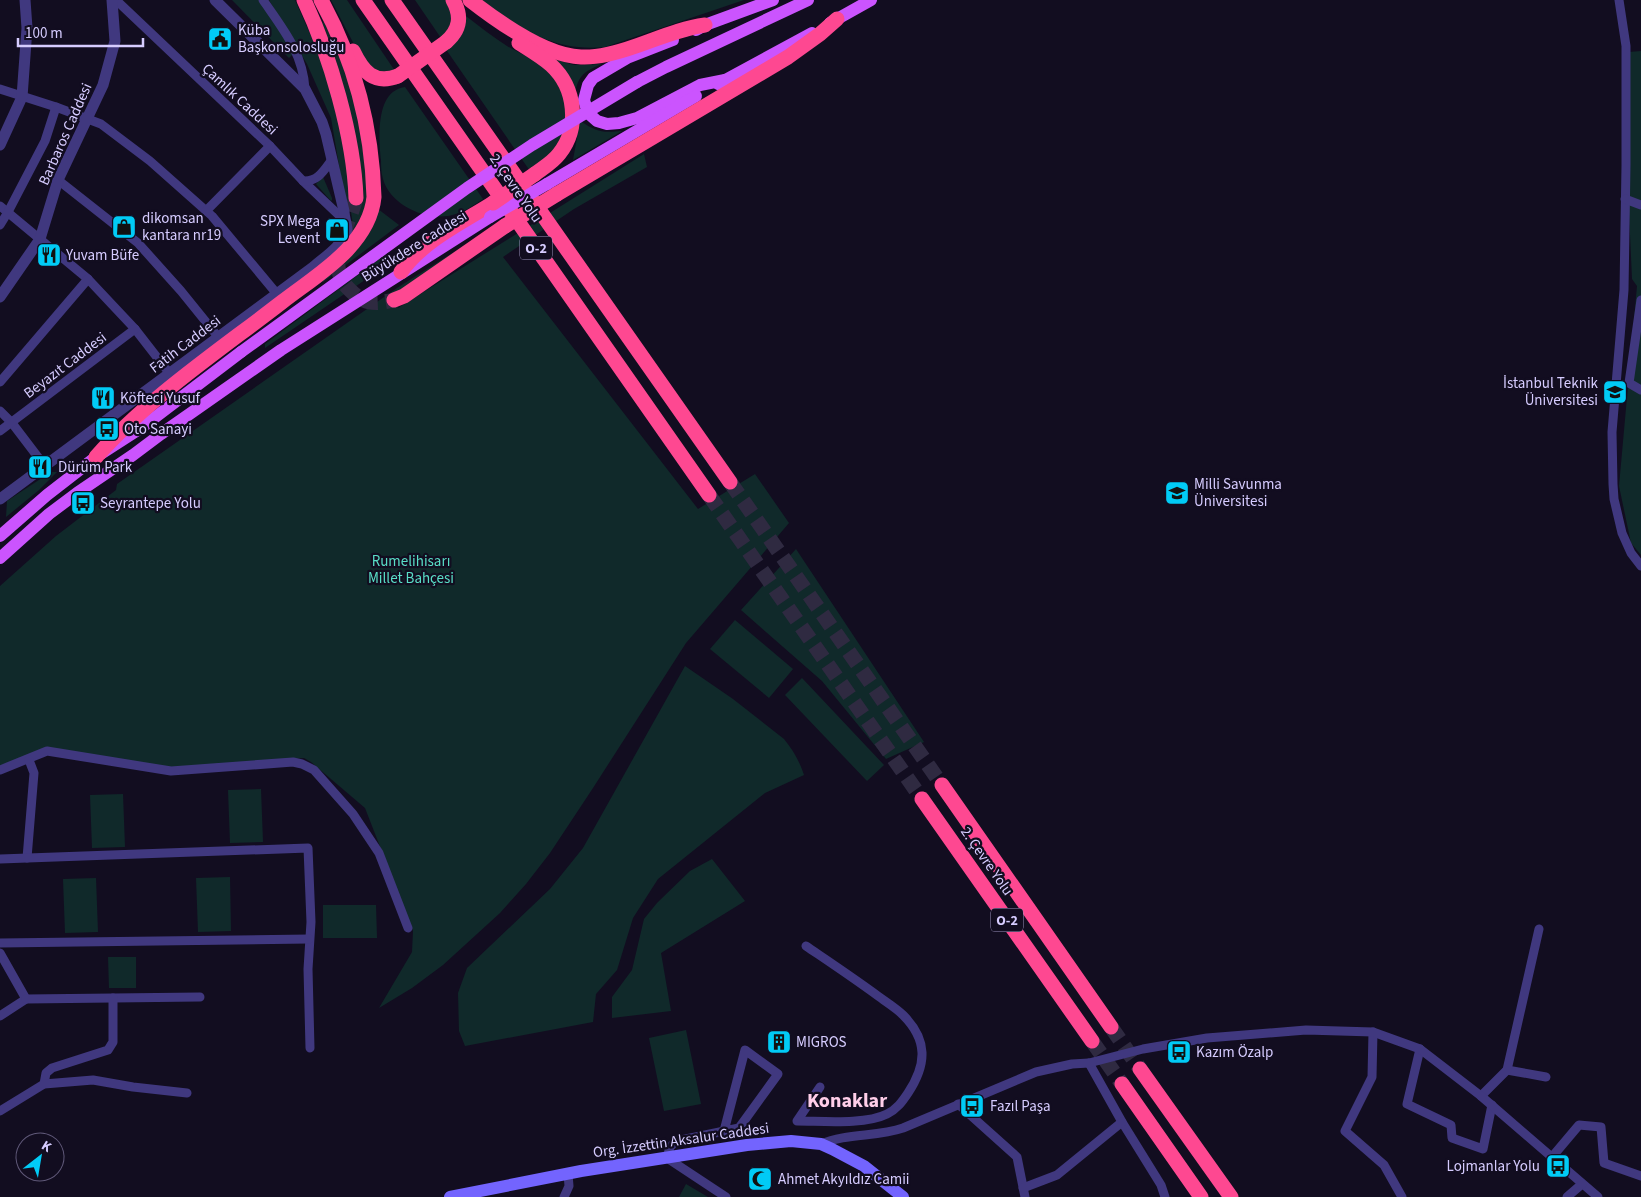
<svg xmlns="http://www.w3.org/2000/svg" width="1641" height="1197" font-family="'Source Sans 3',sans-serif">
<rect width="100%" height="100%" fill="#120d20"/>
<g fill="#10292a">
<path d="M232 0H260L295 52 289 58Z"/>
<path d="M269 0H295L315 45 320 23 324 22 334 42 353 94 366 158 368 206 351 238 353 225 351 212 343 189 331 118 307 64Z"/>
<path d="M331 0H347L395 71 375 72 357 50Z"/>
<path d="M415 0H447L455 21 441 38Z"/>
<path d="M481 0H744L605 47C552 52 522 29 481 0Z"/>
<path d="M466 16C480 27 493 37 507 46 518 53 531 57 541 65 568 86 576 128 551 153 545 160 537 165 530 171L445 48 463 31Z"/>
<path d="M1641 51V555L1631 543 1619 486 1637 286 1632 279 1629 212V52Z"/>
<path d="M552 58 574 65 602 64C585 71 578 75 575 94Z"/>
<path d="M405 87 483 199C474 205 466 211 456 214 430 223 391 207 383 179 381 173 381 166 381 160 379 138 375 91 405 87Z"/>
<path d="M580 121C598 132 601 133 622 131L573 160Z"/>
<path d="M644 154 647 167 574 209 503 257 698 509 755 474 789 523 686 643 593 788 550 853 526 884 500 913 443 965 412 988 379 1008 412 952 413 931 365 808 311 762 304 758 167 768 46 748 0 767V586L56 536 116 490 117 484 397 288 487 231 396 297 398 308Z"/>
<path d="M323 177 332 198V200L331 201 316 184Z"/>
<path d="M378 209 399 225 323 282 320 278Z"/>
<path d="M385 255 390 263 265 348V344Z"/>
<path d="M51 472H57L39 490 6 517 7 501Z"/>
<path d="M796 549 924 742 886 759 822 681 741 610Z"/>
<path d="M735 620 793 669 769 698 710 649Z"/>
<path d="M685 666 733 699 784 739C793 750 800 762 804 775L765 793 658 879 633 918 617 970 596 994 593 1022 465 1046 459 1031 458 993 467 968 550 889 583 848Z"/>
<path d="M802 678 884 765 867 781 785 695Z"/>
<path d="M261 789 263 842 230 843 228 790Z"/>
<path d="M123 794 125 847 92 848 90 795Z"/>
<path d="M712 859 745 901 661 953 671 1011 612 1018V997L632 970 644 919 657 903 690 871Z"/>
<path d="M230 877 231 931 198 932 196 878Z"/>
<path d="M96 878 98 932 65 933 63 879Z"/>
<path d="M323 905H376L377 938H323Z"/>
<path d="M108 957H136V988H109Z"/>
<path d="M686 1030 701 1104 664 1111 649 1038Z"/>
<path d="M686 1184 708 1197H679Z"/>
</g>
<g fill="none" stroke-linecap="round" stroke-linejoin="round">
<g stroke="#2f2a41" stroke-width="15" stroke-dasharray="15 8" stroke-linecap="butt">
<path d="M356 198C348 229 322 265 351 291 365 305 376 304 394 300"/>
<path d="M730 482 942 785"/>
<path d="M709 495 922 799"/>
<path d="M1111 1027 1140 1069"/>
<path d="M1092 1041 1122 1084"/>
</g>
<g stroke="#40387f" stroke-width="9">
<path d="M116 0 270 146 303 181 344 220"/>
<path d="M263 0C283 29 303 53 305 89"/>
<path d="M1619 0 1626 46V165L1624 290 1612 432 1613 484 1614 499 1622 533 1631 553 1641 566"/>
<path d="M0 89 56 107 101 124 150 161 212 216 277 294"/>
<path d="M58 180 138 243 181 291 219 338"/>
<path d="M303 181C317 182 323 172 331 161"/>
<path d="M1625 199 1641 205"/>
<path d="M0 206 88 279 135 329 170 374"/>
<path d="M206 211 270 146"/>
<path d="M0 225 8 212 45 141 56 107"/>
<path d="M1641 300 1629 383 1641 390"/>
<path d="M0 382 88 279"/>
<path d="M0 411 12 423 44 465"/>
<path d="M0 431 135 329"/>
<path d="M0 770 47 751 171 771 293 762 302 764 314 770 353 814 379 853 408 928"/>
<path d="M27 858 34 773 29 760"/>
<path d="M0 859 308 848 311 922 308 969 310 1048"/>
<path d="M0 943 309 939"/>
<path d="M806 946C831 963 855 979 878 996 886 1002 896 1008 903 1015 928 1040 927 1064 908 1093 902 1102 897 1109 887 1114 865 1125 822 1121 797 1121L820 1087"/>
<path d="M0 953 26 999 0 1016"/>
<path d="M26 999 200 997"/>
<path d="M1373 1032 1372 1077 1345 1131 1384 1165 1402 1197"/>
<path d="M1420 1049 1407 1104 1451 1125 1452 1138 1483 1149 1492 1105"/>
<path d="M1089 1063 1122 1122 1161 1185 1165 1197"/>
<path d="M1507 1070 1546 1077"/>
<path d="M44 1084 46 1073 52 1068 108 1050 113 1042V998"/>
<path d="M1481 1096 1507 1070 1539 929"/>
<path d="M958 1104 1017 1157 1025 1197"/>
<path d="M0 1111 44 1084 93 1080 133 1087 187 1093"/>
<path d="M724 1131 745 1050 778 1074 739 1128 676 1141 670 1147 667 1158 726 1197"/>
<path d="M821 1144C847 1133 877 1137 903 1128L1036 1072 1072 1064 1089 1063 1143 1049 1207 1038 1306 1030 1373 1032 1420 1049 1481 1096 1598 1197"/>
<path d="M1552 1157 1579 1125 1601 1127 1604 1163 1641 1176"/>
<path d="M1023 1188 1057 1175 1122 1122"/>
<path d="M564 1197 569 1186 568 1174"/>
<path d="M1567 1197 1582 1184"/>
</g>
<g stroke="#40387f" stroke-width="11">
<path d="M0 145 22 97 27 28 25 0"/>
<path d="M0 297 40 239 58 180 103 85 115 41 112 0"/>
<path d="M0 499 312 268C322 259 345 244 347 230 347 225 344 217 344 211L326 134 322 122 305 89 215 0"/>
</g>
<path stroke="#7364fe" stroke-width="12" d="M450 1197 581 1171 747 1145 791 1141 821 1144 832 1149 864 1166 903 1197"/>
<g stroke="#cb54fe" stroke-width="12">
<path d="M830 23 871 0"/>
<path d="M696 30 705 25 773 0"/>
<path d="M673 40 627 58 593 78 588 85 584 100 588 113 597 121 607 124 619 123 637 118 700 85 725 80"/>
<path d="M637 82 666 67 808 0"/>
<path d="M718 84 812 33"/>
<path d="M547 184 696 96"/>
<path d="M0 536 47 495 96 457 141 428 241 352"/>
<path d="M0 558 49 514 77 493 133 455 161 434 281 350 490 217"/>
</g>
<g stroke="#fe4891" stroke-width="15">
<path d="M304 0C330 55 354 137 356 198"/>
<path d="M363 0 709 495"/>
<path d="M392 0 730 482"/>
<path d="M470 0C497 21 546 56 581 57 599 58 619 52 636 46 659 38 682 28 705 25"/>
<path d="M446 42C460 30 462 16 453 0"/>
<path d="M519 43C530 50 542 57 551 65 576 88 580 128 559 154 553 162 543 168 535 174"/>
<path d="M353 51C363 72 374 85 398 76"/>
<path d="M557 194 788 57 820 34 837 19"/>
<path d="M401 272C421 242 463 222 493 203"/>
<path d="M394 300 404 296 505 226"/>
<path d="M96 457C147 399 220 350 282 302 304 285 328 270 347 250 361 235 372 218 374 197 372 128 354 60 321 0"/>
<path d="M942 785 1111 1027"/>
<path d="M922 799 1092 1041"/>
<path d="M1140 1069 1231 1197"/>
<path d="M1122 1084 1201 1197"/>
</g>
<g stroke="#cb54fe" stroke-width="12">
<path d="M490 217 547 184"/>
<path d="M241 352 467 188 532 145 637 82"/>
</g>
<g stroke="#fe4891" stroke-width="15">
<path d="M398 76 446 42"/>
<path d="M493 203 535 174"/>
<path d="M505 226 557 194"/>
</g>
</g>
<defs>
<symbol id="civic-square" viewBox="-11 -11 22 22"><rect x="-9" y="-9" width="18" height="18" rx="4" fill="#01cbf6" stroke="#120d20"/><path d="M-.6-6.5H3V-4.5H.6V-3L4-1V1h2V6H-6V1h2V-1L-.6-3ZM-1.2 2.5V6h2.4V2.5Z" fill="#111"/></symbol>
<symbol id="shop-square" viewBox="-11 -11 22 22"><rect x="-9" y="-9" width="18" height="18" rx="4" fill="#01cbf6" stroke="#120d20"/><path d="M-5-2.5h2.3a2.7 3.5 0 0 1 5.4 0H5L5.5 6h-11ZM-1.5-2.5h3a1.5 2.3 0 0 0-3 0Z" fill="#111"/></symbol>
<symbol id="restaurant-square" viewBox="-11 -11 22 22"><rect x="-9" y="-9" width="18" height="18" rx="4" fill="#01cbf6" stroke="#120d20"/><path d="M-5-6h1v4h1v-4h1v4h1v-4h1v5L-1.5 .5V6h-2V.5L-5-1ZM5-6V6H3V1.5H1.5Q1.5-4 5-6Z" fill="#111"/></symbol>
<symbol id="university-square" viewBox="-11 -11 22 22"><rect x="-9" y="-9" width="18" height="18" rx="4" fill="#01cbf6" stroke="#120d20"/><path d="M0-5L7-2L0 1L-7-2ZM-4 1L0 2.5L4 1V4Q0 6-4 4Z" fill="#111"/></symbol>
<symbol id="bus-square" viewBox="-11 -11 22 22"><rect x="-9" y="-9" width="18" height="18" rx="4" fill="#01cbf6" stroke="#120d20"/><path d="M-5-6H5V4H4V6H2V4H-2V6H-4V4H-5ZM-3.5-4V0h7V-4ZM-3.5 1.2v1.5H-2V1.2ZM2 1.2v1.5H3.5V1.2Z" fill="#111"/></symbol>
<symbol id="building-square" viewBox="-11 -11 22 22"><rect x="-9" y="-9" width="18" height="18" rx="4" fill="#01cbf6" stroke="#120d20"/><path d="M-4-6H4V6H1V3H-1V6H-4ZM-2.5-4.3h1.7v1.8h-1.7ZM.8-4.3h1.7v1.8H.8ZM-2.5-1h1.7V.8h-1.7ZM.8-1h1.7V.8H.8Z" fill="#111"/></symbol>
<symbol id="mosque-square" viewBox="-11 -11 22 22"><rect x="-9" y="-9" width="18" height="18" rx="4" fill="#01cbf6" stroke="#120d20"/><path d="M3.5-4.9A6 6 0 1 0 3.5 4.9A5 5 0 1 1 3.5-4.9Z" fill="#111"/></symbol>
</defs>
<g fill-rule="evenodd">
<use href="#civic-square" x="206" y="25" width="28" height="28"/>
<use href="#shop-square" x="110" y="213" width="28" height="28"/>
<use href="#shop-square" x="323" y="216" width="28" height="28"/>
<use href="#restaurant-square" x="35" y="241" width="28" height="28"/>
<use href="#university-square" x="1601" y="378" width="28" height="28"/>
<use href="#restaurant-square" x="89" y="384" width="28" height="28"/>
<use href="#bus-square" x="93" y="415" width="28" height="28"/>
<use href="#restaurant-square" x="26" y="453" width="28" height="28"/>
<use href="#university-square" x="1163" y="479" width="28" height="28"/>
<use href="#bus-square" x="69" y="489" width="28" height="28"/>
<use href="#building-square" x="765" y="1028" width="28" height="28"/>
<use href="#bus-square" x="1165" y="1038" width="28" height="28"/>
<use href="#bus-square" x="958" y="1092" width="28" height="28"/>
<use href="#bus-square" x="1544" y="1152" width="28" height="28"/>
<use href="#mosque-square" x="746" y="1165" width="28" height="28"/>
</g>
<g text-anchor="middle" stroke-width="4.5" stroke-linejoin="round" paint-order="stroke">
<g fill="#120d20" stroke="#9b93bc" stroke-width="1">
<rect x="520" y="236.5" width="32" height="23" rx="4"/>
<rect x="991" y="908.5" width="32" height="23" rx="4"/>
</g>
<g font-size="14" font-weight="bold" fill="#d6ccff">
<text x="536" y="253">O-2</text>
<text x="1007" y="925">O-2</text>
</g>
<g font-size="15" fill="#d6ccff" stroke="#120d20" text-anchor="start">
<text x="238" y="35">Küba<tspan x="238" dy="17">Başkonsolosluğu</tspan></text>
<text x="142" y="223">dikomsan<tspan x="142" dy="17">kantara nr19</tspan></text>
<text x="320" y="226" text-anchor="end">SPX Mega<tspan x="320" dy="17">Levent</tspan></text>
<text x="66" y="260">Yuvam Büfe</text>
<text x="1598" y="388" text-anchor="end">İstanbul Teknik<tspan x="1598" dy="17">Üniversitesi</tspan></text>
<text x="120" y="403">Köfteci Yusuf</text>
<text x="124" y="434">Oto Sanayi</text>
<text x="58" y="472">Dürüm Park</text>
<text x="1194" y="489">Milli Savunma<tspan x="1194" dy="17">Üniversitesi</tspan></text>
<text x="100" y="508">Seyrantepe Yolu</text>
<text x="796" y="1047">MIGROS</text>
<text x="1196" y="1057">Kazım Özalp</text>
<text x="990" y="1111">Fazıl Paşa</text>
<text x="1540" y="1171" text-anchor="end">Lojmanlar Yolu</text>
<text x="778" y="1184">Ahmet Akyıldız Camii</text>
</g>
<g font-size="15" fill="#d6ccff" stroke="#120d20">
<text transform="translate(240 99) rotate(43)" y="5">Çamlık Caddesi</text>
<text transform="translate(65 134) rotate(-66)" y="5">Barbaros Caddesi</text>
<text transform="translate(516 188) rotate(55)" y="5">2. Çevre Yolu</text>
<text transform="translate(414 246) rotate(-32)" y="5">Büyükdere Caddesi</text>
<text transform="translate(185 344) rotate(-37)" y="5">Fatih Caddesi</text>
<text transform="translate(65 365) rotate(-37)" y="5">Beyazıt Caddesi</text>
<text transform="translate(987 861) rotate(55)" y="5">2. Çevre Yolu</text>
<text transform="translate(681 1140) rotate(-8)" y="5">Org. İzzettin Aksalur Caddesi</text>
</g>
<g font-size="15" fill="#59dec7" stroke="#120d20">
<text x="411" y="566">Rumelihisarı<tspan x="411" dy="17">Millet Bahçesi</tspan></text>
</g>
<g font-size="20" font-weight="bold" fill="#ffcee9" stroke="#120d20">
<text x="847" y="1107">Konaklar</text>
</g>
</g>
<g transform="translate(40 1157) rotate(31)"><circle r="24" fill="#120d20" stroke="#605979"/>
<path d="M0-4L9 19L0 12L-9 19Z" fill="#01cbf6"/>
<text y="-8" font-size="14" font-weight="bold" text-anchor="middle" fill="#d6ccff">K</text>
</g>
<path d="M18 38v8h125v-8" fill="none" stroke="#d6ccff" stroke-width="2.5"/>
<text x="25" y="38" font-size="15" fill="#d6ccff" stroke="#120d20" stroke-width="4" paint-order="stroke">100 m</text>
</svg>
